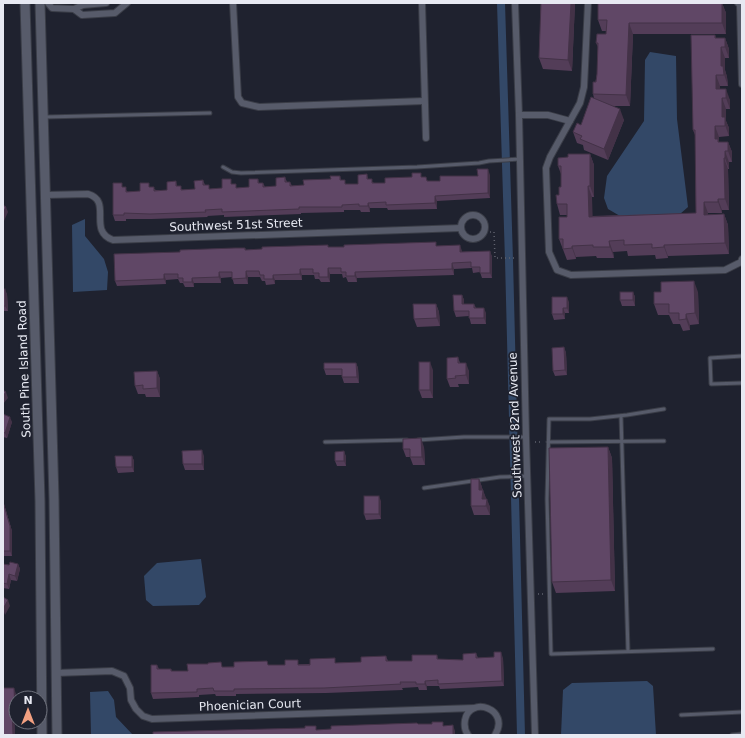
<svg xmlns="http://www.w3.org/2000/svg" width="745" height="738" font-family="'DejaVu Sans',sans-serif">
<rect width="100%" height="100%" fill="#1f222f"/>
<g fill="#334867">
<path d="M650 52 676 56 677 119 688 207 680 214 620 216 608 209 604 198 607 176 644 121 645 60Z"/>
<path d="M85 219V236L104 259 108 272 107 290 73 292 72 225Z"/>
<path d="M201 559 206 597 199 605 153 606 146 600 144 576 157 563Z"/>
<path d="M647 681 653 686 656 735H561L563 690 572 683Z"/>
<path d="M108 691 114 700 116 717 133 735H91L90 692Z"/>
</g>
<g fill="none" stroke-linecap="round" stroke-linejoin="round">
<path stroke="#334867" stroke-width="8" d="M501 3 509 260 521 735"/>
<defs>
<g id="lane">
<path d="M45 117 210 113"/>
<path d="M223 167 232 172 241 173 417 167 479 163 489 161 520 159"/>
<path d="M742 356 710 358 711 384 742 383"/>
<path d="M664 409 627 415 590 419H549L547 499 551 654 713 649"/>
<path d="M621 416 628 651"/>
<path d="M418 440 464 437H526"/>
<path d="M325 442 407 440"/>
<path d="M548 442 664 441"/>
<path d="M424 488 500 477 527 476"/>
<path d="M681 715 742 712"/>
<path d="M732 735 742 734"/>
</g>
<g id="street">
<path d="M48 3 52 8 74 9 82 15 115 13 127 3"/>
<path d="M233 3 238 97 242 103 259 107 424 101"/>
<path d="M422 3 426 138"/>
<path d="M515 3 519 115 526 437 535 735"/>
<path d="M588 3 584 87 580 103 550 157 546 168 549 252 557 270 571 275 725 270 741 262 742 259"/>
<path d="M738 3 740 5 742 84"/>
<path d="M74 9 83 5 106 3"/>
<path d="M519 115H548L570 121"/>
<path d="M45 195 88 194C113 201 87 231 113 240L461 228"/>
<circle cx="473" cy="227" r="12"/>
<path d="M56 673 112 671 124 676 130 688 131 700 136 709 143 716 152 719 474 708"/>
<path d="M468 735C465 731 464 726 465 720 470 695 511 709 495 735"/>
</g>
<g id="secondary">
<path d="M25 3 40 501 42 735"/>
<path d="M40 3 54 499 57 735"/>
</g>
</defs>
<use href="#lane" stroke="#3a3d47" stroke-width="5"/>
<use href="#street" stroke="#3a3d47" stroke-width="8"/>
<use href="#secondary" stroke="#3a3d47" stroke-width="11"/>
<g stroke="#5f616d" stroke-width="1.5" stroke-dasharray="1 3" stroke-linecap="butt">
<path d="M490 232H494L495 258H516"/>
<path d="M535 442H542"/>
<path d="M538 594H545"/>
</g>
<use href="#lane" stroke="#575b6a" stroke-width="3"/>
<use href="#street" stroke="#575b6a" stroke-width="6"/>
<use href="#secondary" stroke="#575b6a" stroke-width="9"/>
</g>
<g fill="#533d58">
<path d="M541 3H575L572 71 543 69 539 58Z"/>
<path d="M722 3 726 13V34H633L630 106H612L624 120 608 160 584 150 583 145 577 143 573 132 581 125 594 98 593 94 597 74 598 47 596 43 606 34V31H602L598 20Z"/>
<path d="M715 35 716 38H725L729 49V58H725V70L727 77 728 86H720V89L730 100V109H726V121L729 128V136L719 137V142H728L732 152V162H729V169H728L729 210H722V213H708V215L724 214 728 225 729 254 668 256V258L656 259 655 255 628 256 627 251 613 252 614 258H597L596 256 576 257V259L567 260 559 239 567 217V215H560L557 204 561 187V174L558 166 568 157 590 154 594 165V197H592V216L696 213 695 135 693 130Z"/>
<path d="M367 174 368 179 374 183H385L423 177 428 181H440L490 175V198L437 201V209L388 210 387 208H370V212H361L360 210H344V212L301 213V214L224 217V215L207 216 208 217 152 219H126V221H115L113 215 123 187 128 192 140 191 150 187 156 190H167L176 181 177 186 183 190 195 189 203 180 205 185 210 189 222 188 232 184 237 188 249 187 258 179 259 183H263L265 187 276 186 285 177 287 182H290L292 186 304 185 331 179 340 176 341 180 346 184H358Z"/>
<path d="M437 246 462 251V252L490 251 492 257V278H482L480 272 473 273 472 268 454 269V275L357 278V282H348L346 277 343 278 342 274H330V282H321L319 279H315L314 275H302V280H275V284L266 285 265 281H262L260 277H248V284H234L232 277 221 278V283H194V287H185L183 283H180L178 279 166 280V284L117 286 115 281 180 252 245 248 246 250 328 247Z"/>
<path d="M3 289 7 294 8 311H4V319H3Z"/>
<path d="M633 292 635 297V306H622L620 300Z"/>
<path d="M698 292 699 324 690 325V330L683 331 680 324H673L669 315H658L654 304Z"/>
<path d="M462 295 464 300V304H474L476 308 486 313V324H471L469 316 456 317 454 311Z"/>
<path d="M569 302V313H565V319L554 320 552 314Z"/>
<path d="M436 304 439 312 440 326 417 327 414 319Z"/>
<path d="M564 347 566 353 567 375 555 376 553 371Z"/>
<path d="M458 357 460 363 469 371V384H458L459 387H450L447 379Z"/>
<path d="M356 363 358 368 359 383H344L342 377V375H326L324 369Z"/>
<path d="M433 370V398H422L419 390Z"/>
<path d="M157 371 160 379V397H146L145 394H138L135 386Z"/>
<path d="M3 414 12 422 7 438 3 437V438Z"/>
<path d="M424 447 425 465H413L410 457H406L403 449Z"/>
<path d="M608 447 612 458 615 591 556 593 552 582Z"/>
<path d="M344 451 346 457V466H337L335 461Z"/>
<path d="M132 456 134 461V472L118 473 116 467Z"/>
<path d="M204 456V470H185L183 464Z"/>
<path d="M479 479 486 499 490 507V515H474L471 506Z"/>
<path d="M3 501 12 531V556H3Z"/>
<path d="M381 501V519L366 520 364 514Z"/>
<path d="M3 564 9 565 18 564 20 569 17 581 11 580 9 589 3 588Z"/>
<path d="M476 653 478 658H503L504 686 440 689 439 686H427V690H419L418 687 402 688 403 690 326 693 236 694V696H216L215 694 199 695V697L153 699 151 693 157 665 159 669H171L172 671H188L223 667 361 662 386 656 388 661H412L437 655 438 659 463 660Z"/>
<path d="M16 694V716H14L15 735H3Z"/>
</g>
<g fill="#433247">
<path d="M571 3H575L572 71 568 60Z"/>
<path d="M718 3H722L726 13V34L722 23Z"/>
<path d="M629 23 633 34 630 106 626 95Z"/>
<path d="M725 38 729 49V58L725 47Z"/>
<path d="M721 47 725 58V70L727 77 728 86 721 66Z"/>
<path d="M716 75 720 86V100L716 89Z"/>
<path d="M726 89 730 100V109L726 98Z"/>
<path d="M722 98 726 109V121L729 128V136L722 117Z"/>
<path d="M620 109 624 120 608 160 604 149Z"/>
<path d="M715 126 719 137V142L715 139Z"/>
<path d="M728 142 732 152V162L728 151Z"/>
<path d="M725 151 729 162V169L725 158Z"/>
<path d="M590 154 594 165V197L590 186Z"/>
<path d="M724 158 728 169 729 210 725 199Z"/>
<path d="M488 169 490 175V198L488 193Z"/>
<path d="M588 186 592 197 593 227 589 217Z"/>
<path d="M435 196 437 201V209L435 203Z"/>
<path d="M718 199 722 210V213L718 202Z"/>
<path d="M704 202 708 213V226L704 215Z"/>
<path d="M368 203 370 208V212L368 206Z"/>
<path d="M6 207 8 212 4 221 3 213Z"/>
<path d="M724 214 728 225 729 254 725 243Z"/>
<path d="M609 241 613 252 614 258 610 247Z"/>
<path d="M460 245 462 251V258L460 252Z"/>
<path d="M664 245 668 256V258L664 247Z"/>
<path d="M572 246 576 257V259L572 248Z"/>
<path d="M490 251 492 257V278L490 273Z"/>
<path d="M452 263 454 269V275L452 269Z"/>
<path d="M328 268 330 274V282L328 277Z"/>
<path d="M300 269 302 275V280L300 274Z"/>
<path d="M246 271 248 277V284L246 278Z"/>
<path d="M219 272 221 278V283L219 277Z"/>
<path d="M355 272 357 278V282L355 276Z"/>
<path d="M164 274 166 280V284L164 279Z"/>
<path d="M273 275 275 280V284L273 279Z"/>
<path d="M192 278 194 283V287L192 282Z"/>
<path d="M694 281 698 292 699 324 695 313Z"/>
<path d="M5 289 7 294 8 311 5 306Z"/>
<path d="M633 292 635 297V306L633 300Z"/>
<path d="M462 295 464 300V310L462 304Z"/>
<path d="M567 297 569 302V313L567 308Z"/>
<path d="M436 304 439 312 440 326 437 318Z"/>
<path d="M3 308 4 311V319L3 315Z"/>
<path d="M484 308 486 313V324L484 318Z"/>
<path d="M563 308 565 313V319L563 314Z"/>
<path d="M686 314 690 325V330L686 319Z"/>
<path d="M564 347 566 353 567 375 565 370Z"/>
<path d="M430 362 433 370V398L430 390Z"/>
<path d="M356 363 358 368 359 383 357 377Z"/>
<path d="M466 363 469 371V384L466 375Z"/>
<path d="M157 371 160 379V397L157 388Z"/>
<path d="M6 392 8 398 3 404V396Z"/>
<path d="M10 417 12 422 7 438 5 433Z"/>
<path d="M421 438 424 447 425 465 422 457Z"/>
<path d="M608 447 612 458 615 591 611 580Z"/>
<path d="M202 450 204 456V470L202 464Z"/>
<path d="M344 451 346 457V466L344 461Z"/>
<path d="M132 456 134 461V472L132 467Z"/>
<path d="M479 479 482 487V498L479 490Z"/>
<path d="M483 490 486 498 485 507 482 499Z"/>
<path d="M379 496 381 501V519L379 514Z"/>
<path d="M487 499 490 507V515L486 506Z"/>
<path d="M3 501 12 531V556L10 551Z"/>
<path d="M18 564 20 569 17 581 15 576Z"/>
<path d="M9 574 11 580 9 589 7 584Z"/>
<path d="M8 600 10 606 5 615 3 609Z"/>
<path d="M501 652 503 658 504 686 502 681Z"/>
<path d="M425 681 427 686V690L425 684Z"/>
<path d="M14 688 16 694V714L15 711Z"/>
<path d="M12 711 14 716 15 735H13Z"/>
<path d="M453 725 455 731V735H453Z"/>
</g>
<g fill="#604766" stroke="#433247">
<path d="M541 3H571L568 60 539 58Z"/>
<path d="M598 3H722V23H629L626 95 593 94V82H596L597 74 598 43H596L597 34H606L607 20H598Z"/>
<path d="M691 35H715V38H725V47H721V66H723L724 75H716V89H726V98H722V117H725V126H715V139H718V142H728V151H725V158H724L725 199H718V202H704V215L724 214 725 243 664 245V247L652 248V244L624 245V240L609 241 610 247H593V245L572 246V248L563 249V239H559V217H567V204H557L556 195H559V187H561V166H558V158L568 157V154H590V186H588L589 217 696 213 695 130H693Z"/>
<path d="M591 97 620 109 604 149 580 139 582 136 573 132 577 123 581 125Z"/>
<path d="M477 169H488V193L435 196V203L386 205V202L368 203V206H359V204L342 205V207H299V209L222 212V209L205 210 206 212 150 214 124 213V215H113V183H122V187H126V192L140 191V183H149V187H154V191L167 190V182L176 181V186H181V190L195 189 194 181 203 180V185H209V189L222 188V179H231V184H236V188L249 187V179H258V183H263V187L276 186V178L285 177V182H290V186L304 185 303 180 331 179 330 176H340V180H345V184H358V175L367 174V179H372V183H385V178L412 177V173H421V177H426L427 181H440V176H478Z"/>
<path d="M3 205 6 207 3 213Z"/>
<path d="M436 242V246L460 245V252L490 251V273H480V267H471V262L452 263V269L355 272V276H346V272H341V268H328V277H319V273H313V269H300V274L273 275V279H264V275H260L259 271H246V278L232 279V272H219V277L192 278V282H183V278H178V274H164V279L115 281 114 254 180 252V250L235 248H245V250L262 249V247L328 245V247H344V245Z"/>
<path d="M694 281 695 313 686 314V319L679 320V313H669V304H654V292H661V282Z"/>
<rect x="3" y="289" width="2" height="17"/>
<rect x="620" y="292" width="13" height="8"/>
<path d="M453 295H462V304H474V308H484V318H469V311H454Z"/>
<path d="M552 297H567V308H563V314H552Z"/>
<path d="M413 304H436L437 318 414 319Z"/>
<path d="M564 347 565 370 553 371 552 348Z"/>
<path d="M458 357V363H466V375L455 376 456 378 447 379V358Z"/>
<rect x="419" y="362" width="11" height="28"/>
<path d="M324 363H356L357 377H342V369H324Z"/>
<path d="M157 371V388L143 389V385L135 386 134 372Z"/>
<path d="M3 390 6 392 3 396Z"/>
<path d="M3 414 10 417 5 433 3 432Z"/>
<path d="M421 438 422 457H410V449H403V439Z"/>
<path d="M608 447 611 580 552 582 549 448Z"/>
<path d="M202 450V464H183L182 451Z"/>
<path d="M344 451V461H335V452Z"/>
<path d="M115 456H132V467H116Z"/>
<path d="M471 479H479V490H483L482 499H487L486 506H471Z"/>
<rect x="364" y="496" width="15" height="18"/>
<path d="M3 502 10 526V551H3Z"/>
<path d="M10 562 18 564 15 576 9 574 7 584 3 583V564L9 565Z"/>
<path d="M3 597 8 600 3 609Z"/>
<path d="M494 652H501L502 681 438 684V680L425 681V684H416V682H400L401 684 324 688 234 689V691H214L213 688 197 689V692L151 693V665H157V669H171V671H188L187 664H208V663L221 662 222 667H234V662L267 661 268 665H285V660H298V665H310V659L335 658V663L361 662V657L386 656V661H412V655H437V659L463 660V654L476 653V658L494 657Z"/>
<path d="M3 688H14L15 711H12L13 735H3Z"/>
<path d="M432 722H443V726L453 725V735H153V732L305 728V726H316V730L331 729V726L417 723 418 724H432Z"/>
</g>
<g text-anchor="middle" stroke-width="3.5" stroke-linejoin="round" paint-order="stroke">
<g font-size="12" fill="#e7e9f2" stroke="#1f222f">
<text transform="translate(236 225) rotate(-2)" y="4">Southwest 51st Street</text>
<text transform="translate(24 369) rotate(-92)" y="4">South Pine Island Road</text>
<text transform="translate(515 425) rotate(-92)" y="4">Southwest 82nd Avenue</text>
<text transform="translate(250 705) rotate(-2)" y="4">Phoenician Court</text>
</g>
</g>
<rect width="745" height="738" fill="none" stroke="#e7e9f2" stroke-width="8"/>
<g transform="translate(28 710)"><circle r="19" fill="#1f222f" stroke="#6f727d"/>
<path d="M0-3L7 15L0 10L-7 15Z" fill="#f2a081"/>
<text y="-6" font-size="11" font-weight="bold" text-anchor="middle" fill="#e7e9f2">N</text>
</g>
</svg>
